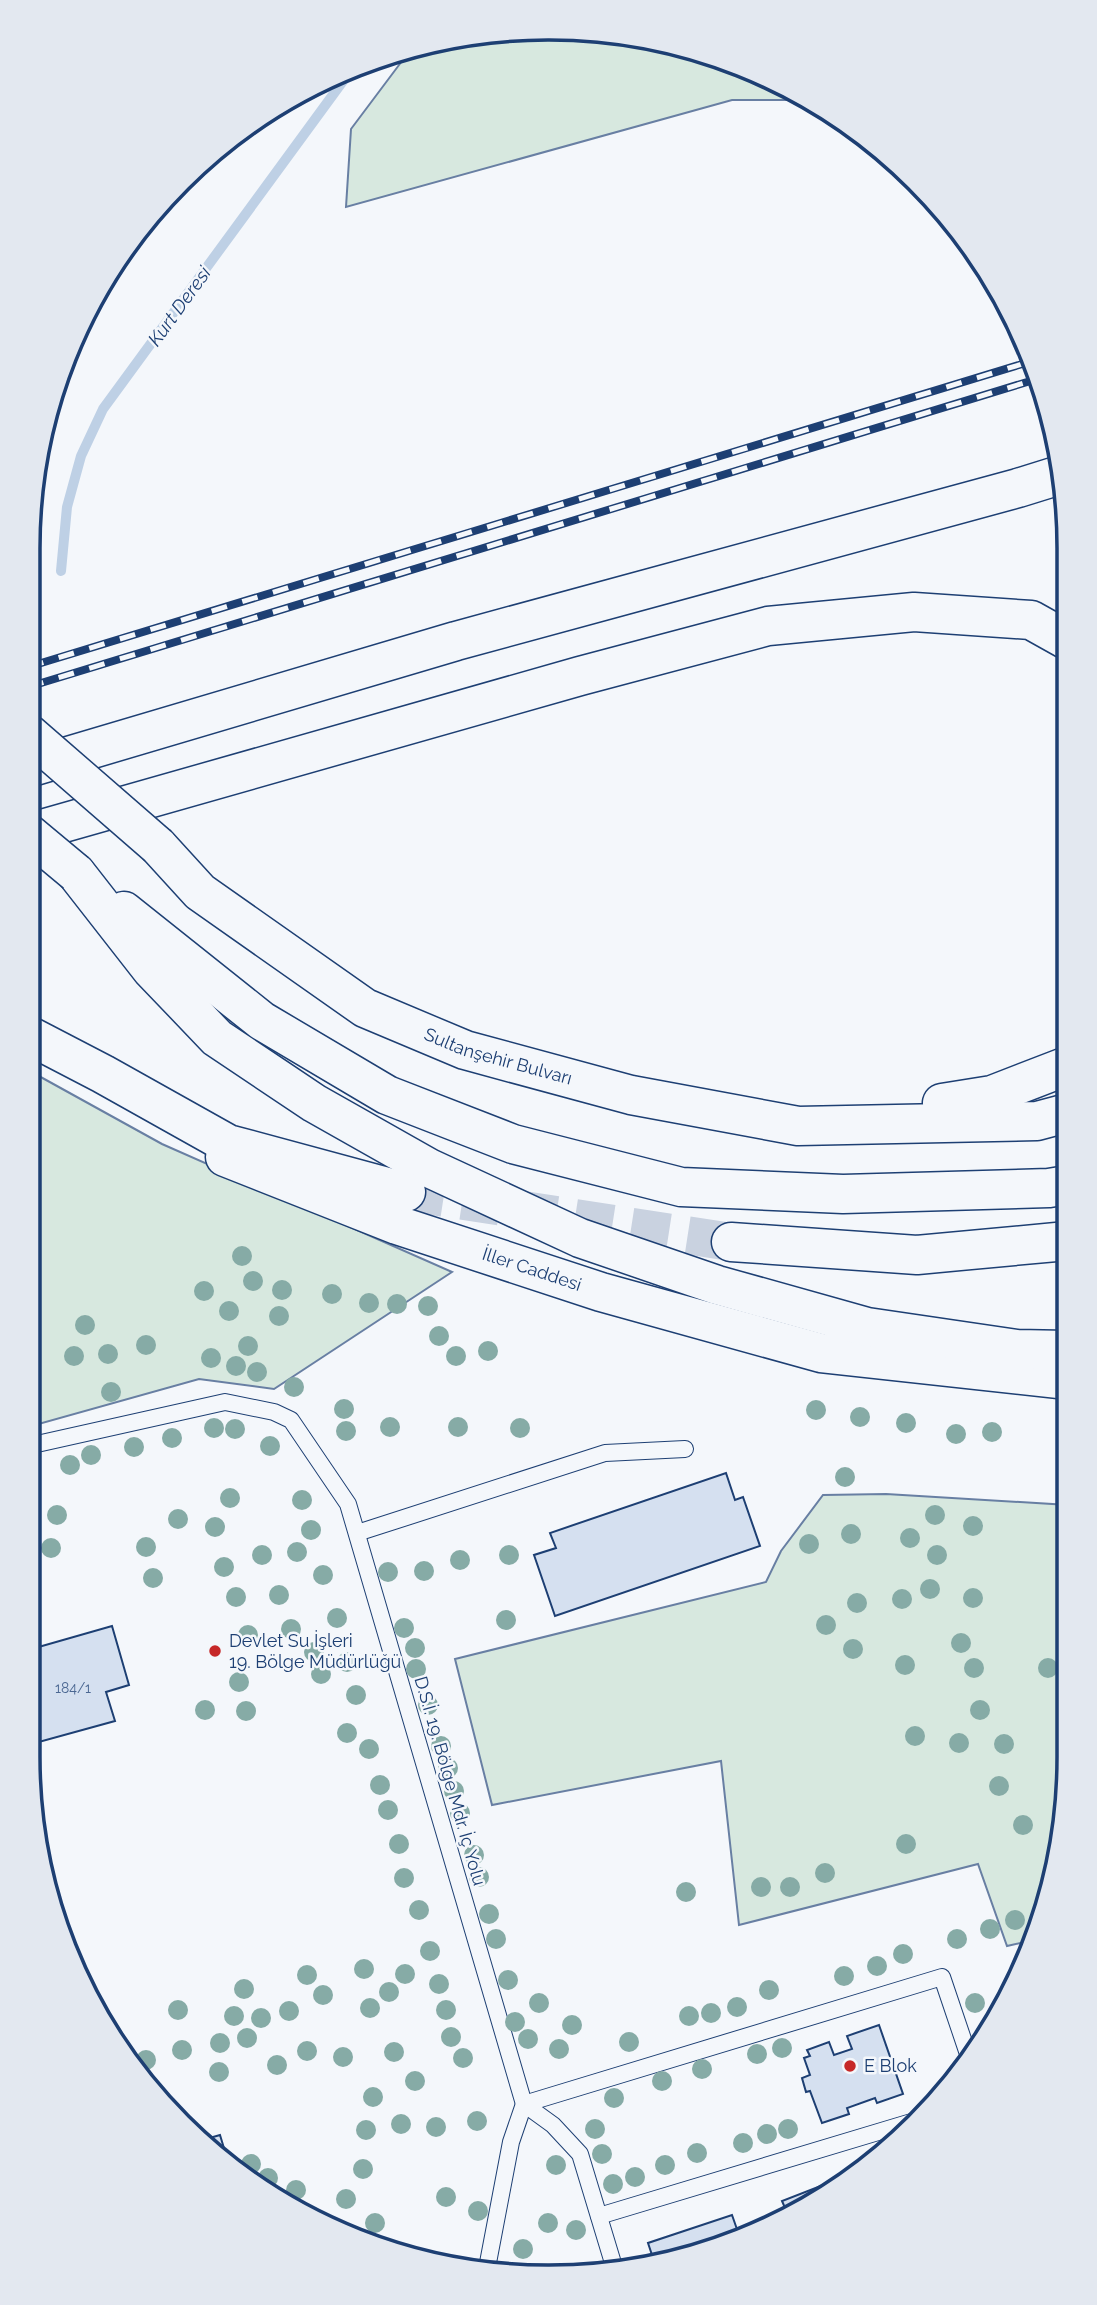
<svg xmlns="http://www.w3.org/2000/svg" width="1097" height="2305" font-family="Raleway,sans-serif">
<rect width="100%" height="100%" fill="#f4f7fb"/>
<g fill="#d7e8df" stroke="#687fa3" stroke-width="2">
<path d="M549 28 650 38 748 68 803 100H732L346 207 351 129 411 49 447 38Z"/>
<path d="M28 1070 162 1144 452 1272 274 1389 199 1379 28 1427V1341L35 1339 28 1313Z"/>
<path d="M886 1494 1068 1505 1069 1757 1059 1858 1034 1940 1007 1946 978 1864 739 1925 721 1761 492 1805 455 1659 766 1582 781 1551 823 1495Z"/>
</g>
<g fill="none" stroke-linecap="round" stroke-linejoin="round">
<path stroke="#bed0e5" stroke-width="10" d="M61 571 67 507 81 456 103 409 354 66"/>
</g>
<g fill="#d5e0f0" stroke="#1d3f73" stroke-width="2">
<path d="M726 1473 735 1500 743 1497 760 1546 555 1616 534 1555 556 1548 550 1533Z"/>
<path d="M112 1626 129 1685 106 1692 115 1721 28 1745V1650Z"/>
<path d="M879 2025 903 2094 877 2103 875 2098 847 2108 849 2114 822 2123 810 2091 806 2092 802 2078 810 2075 804 2058 810 2056 807 2050 829 2042 834 2055 852 2049 847 2036Z"/>
<path d="M220 2135 229 2165 199 2141Z"/>
<path d="M867 2168 865 2170 789 2217 782 2201Z"/>
<path d="M732 2215 739 2235 654 2261 648 2243Z"/>
</g>
<g fill="none" stroke-linecap="round" stroke-linejoin="round">
<path stroke="#c9d2e0" stroke-width="38" stroke-dasharray="38 19" stroke-linecap="butt" d="M406 1192 731 1242"/>
<defs>
<g id="lane">
<path d="M28 1446 225 1402 274 1412 291 1420 348 1504 524 2104 553 2125 580 2154 616 2273"/>
<path d="M357 1533 605 1453 685 1449"/>
<path d="M599 2216 918 2120"/>
<path d="M487 2268 511 2142 524 2104 942 1977 968 2054"/>
</g>
<g id="secondary">
<path id="s1" d="M225 1157 397 1225 601 1292 821 1353 1068 1380"/>
</g>
<g id="highway">
<path d="M28 768 456 641 1018 488 1063 474"/>
<path d="M28 833 580 676 768 626 914 612 1031 620 1065 639"/>
<path id="s2" d="M158 846 200 892 365 1008 465 1050 631 1095 798 1126 1037 1121 1067 1113"/>
<path d="M76 873 151 969 217 1038 314 1103 429 1168 580 1238 717 1285 867 1327 1017 1349 1068 1350"/>
<path d="M124 911 262 1021 387 1095 513 1144 681 1187 843 1194 1049 1188 1067 1185"/>
<path d="M28 1035 103 1074 228 1144 406 1192"/>
<path d="M942 1103 992 1095 1067 1066"/>
<path d="M731 1242 917 1255 1067 1241"/>
</g>
</defs>
<use href="#lane" stroke="#1d3f73" stroke-width="18"/>
<use href="#secondary" stroke="#1d3f73" stroke-width="41"/>
<use href="#highway" stroke="#1d3f73" stroke-width="41"/>
<use href="#lane" stroke="#f4f7fb" stroke-width="16"/>
<use href="#secondary" stroke="#f4f7fb" stroke-width="38"/>
<use href="#highway" stroke="#f4f7fb" stroke-width="38"/>
<defs>
<g id="rail">
<path d="M28 667 1032 361"/>
<path d="M28 687 1037 379"/>
</g>
</defs>
<use href="#rail" stroke="#1d3f73" stroke-width="8"/>
<use href="#rail" stroke="#f4f7fb" stroke-width="5" stroke-dasharray="16" stroke-linecap="butt"/>
<defs>
<g id="highway-bridge">
<path d="M28 733 158 846"/>
<path d="M28 833 76 873"/>
</g>
</defs>
<use href="#highway-bridge" stroke="#1d3f73" stroke-width="41" stroke-linecap="butt"/>
<use href="#highway-bridge" stroke="#f4f7fb" stroke-width="38"/>
</g>
<g fill="#86aba6">
<circle cx="242" cy="1256" r="10"/>
<circle cx="253" cy="1281" r="10"/>
<circle cx="282" cy="1290" r="10"/>
<circle cx="204" cy="1291" r="10"/>
<circle cx="332" cy="1294" r="10"/>
<circle cx="369" cy="1303" r="10"/>
<circle cx="397" cy="1304" r="10"/>
<circle cx="428" cy="1306" r="10"/>
<circle cx="229" cy="1311" r="10"/>
<circle cx="279" cy="1316" r="10"/>
<circle cx="85" cy="1325" r="10"/>
<circle cx="439" cy="1336" r="10"/>
<circle cx="146" cy="1345" r="10"/>
<circle cx="248" cy="1346" r="10"/>
<circle cx="488" cy="1351" r="10"/>
<circle cx="108" cy="1354" r="10"/>
<circle cx="74" cy="1356" r="10"/>
<circle cx="456" cy="1356" r="10"/>
<circle cx="211" cy="1358" r="10"/>
<circle cx="236" cy="1366" r="10"/>
<circle cx="257" cy="1372" r="10"/>
<circle cx="294" cy="1387" r="10"/>
<circle cx="111" cy="1392" r="10"/>
<circle cx="344" cy="1409" r="10"/>
<circle cx="816" cy="1410" r="10"/>
<circle cx="860" cy="1417" r="10"/>
<circle cx="906" cy="1423" r="10"/>
<circle cx="390" cy="1427" r="10"/>
<circle cx="458" cy="1427" r="10"/>
<circle cx="214" cy="1428" r="10"/>
<circle cx="520" cy="1428" r="10"/>
<circle cx="235" cy="1429" r="10"/>
<circle cx="346" cy="1431" r="10"/>
<circle cx="992" cy="1432" r="10"/>
<circle cx="956" cy="1434" r="10"/>
<circle cx="172" cy="1438" r="10"/>
<circle cx="270" cy="1446" r="10"/>
<circle cx="134" cy="1447" r="10"/>
<circle cx="91" cy="1455" r="10"/>
<circle cx="70" cy="1465" r="10"/>
<circle cx="845" cy="1477" r="10"/>
<circle cx="230" cy="1498" r="10"/>
<circle cx="302" cy="1500" r="10"/>
<circle cx="57" cy="1515" r="10"/>
<circle cx="935" cy="1515" r="10"/>
<circle cx="178" cy="1519" r="10"/>
<circle cx="973" cy="1526" r="10"/>
<circle cx="215" cy="1527" r="10"/>
<circle cx="311" cy="1530" r="10"/>
<circle cx="851" cy="1534" r="10"/>
<circle cx="910" cy="1538" r="10"/>
<circle cx="809" cy="1544" r="10"/>
<circle cx="146" cy="1547" r="10"/>
<circle cx="51" cy="1548" r="10"/>
<circle cx="297" cy="1552" r="10"/>
<circle cx="262" cy="1555" r="10"/>
<circle cx="509" cy="1555" r="10"/>
<circle cx="937" cy="1555" r="10"/>
<circle cx="460" cy="1560" r="10"/>
<circle cx="224" cy="1567" r="10"/>
<circle cx="424" cy="1571" r="10"/>
<circle cx="388" cy="1572" r="10"/>
<circle cx="323" cy="1575" r="10"/>
<circle cx="153" cy="1578" r="10"/>
<circle cx="930" cy="1589" r="10"/>
<circle cx="279" cy="1595" r="10"/>
<circle cx="236" cy="1597" r="10"/>
<circle cx="973" cy="1598" r="10"/>
<circle cx="902" cy="1599" r="10"/>
<circle cx="857" cy="1603" r="10"/>
<circle cx="337" cy="1618" r="10"/>
<circle cx="506" cy="1620" r="10"/>
<circle cx="826" cy="1625" r="10"/>
<circle cx="404" cy="1628" r="10"/>
<circle cx="291" cy="1629" r="10"/>
<circle cx="248" cy="1635" r="10"/>
<circle cx="961" cy="1643" r="10"/>
<circle cx="415" cy="1648" r="10"/>
<circle cx="853" cy="1649" r="10"/>
<circle cx="314" cy="1652" r="10"/>
<circle cx="347" cy="1662" r="10"/>
<circle cx="905" cy="1665" r="10"/>
<circle cx="974" cy="1668" r="10"/>
<circle cx="1048" cy="1668" r="10"/>
<circle cx="416" cy="1669" r="10"/>
<circle cx="321" cy="1674" r="10"/>
<circle cx="239" cy="1682" r="10"/>
<circle cx="356" cy="1695" r="10"/>
<circle cx="428" cy="1705" r="10"/>
<circle cx="205" cy="1710" r="10"/>
<circle cx="980" cy="1710" r="10"/>
<circle cx="246" cy="1711" r="10"/>
<circle cx="347" cy="1733" r="10"/>
<circle cx="915" cy="1736" r="10"/>
<circle cx="959" cy="1743" r="10"/>
<circle cx="1004" cy="1744" r="10"/>
<circle cx="441" cy="1746" r="10"/>
<circle cx="369" cy="1749" r="10"/>
<circle cx="448" cy="1768" r="10"/>
<circle cx="380" cy="1785" r="10"/>
<circle cx="999" cy="1786" r="10"/>
<circle cx="454" cy="1791" r="10"/>
<circle cx="388" cy="1810" r="10"/>
<circle cx="460" cy="1813" r="10"/>
<circle cx="1023" cy="1825" r="10"/>
<circle cx="399" cy="1844" r="10"/>
<circle cx="906" cy="1844" r="10"/>
<circle cx="474" cy="1855" r="10"/>
<circle cx="825" cy="1873" r="10"/>
<circle cx="479" cy="1877" r="10"/>
<circle cx="404" cy="1878" r="10"/>
<circle cx="761" cy="1887" r="10"/>
<circle cx="790" cy="1887" r="10"/>
<circle cx="686" cy="1892" r="10"/>
<circle cx="419" cy="1910" r="10"/>
<circle cx="489" cy="1914" r="10"/>
<circle cx="1015" cy="1920" r="10"/>
<circle cx="990" cy="1929" r="10"/>
<circle cx="496" cy="1939" r="10"/>
<circle cx="957" cy="1939" r="10"/>
<circle cx="430" cy="1951" r="10"/>
<circle cx="903" cy="1954" r="10"/>
<circle cx="877" cy="1966" r="10"/>
<circle cx="364" cy="1969" r="10"/>
<circle cx="405" cy="1974" r="10"/>
<circle cx="307" cy="1975" r="10"/>
<circle cx="844" cy="1976" r="10"/>
<circle cx="508" cy="1980" r="10"/>
<circle cx="439" cy="1984" r="10"/>
<circle cx="244" cy="1989" r="10"/>
<circle cx="769" cy="1990" r="10"/>
<circle cx="389" cy="1992" r="10"/>
<circle cx="323" cy="1995" r="10"/>
<circle cx="539" cy="2003" r="10"/>
<circle cx="975" cy="2003" r="10"/>
<circle cx="737" cy="2007" r="10"/>
<circle cx="370" cy="2008" r="10"/>
<circle cx="178" cy="2010" r="10"/>
<circle cx="446" cy="2010" r="10"/>
<circle cx="289" cy="2011" r="10"/>
<circle cx="711" cy="2013" r="10"/>
<circle cx="234" cy="2016" r="10"/>
<circle cx="689" cy="2016" r="10"/>
<circle cx="261" cy="2018" r="10"/>
<circle cx="515" cy="2022" r="10"/>
<circle cx="572" cy="2025" r="10"/>
<circle cx="451" cy="2037" r="10"/>
<circle cx="247" cy="2038" r="10"/>
<circle cx="528" cy="2039" r="10"/>
<circle cx="629" cy="2042" r="10"/>
<circle cx="220" cy="2043" r="10"/>
<circle cx="782" cy="2048" r="10"/>
<circle cx="559" cy="2049" r="10"/>
<circle cx="182" cy="2050" r="10"/>
<circle cx="307" cy="2051" r="10"/>
<circle cx="394" cy="2052" r="10"/>
<circle cx="757" cy="2054" r="10"/>
<circle cx="343" cy="2057" r="10"/>
<circle cx="463" cy="2058" r="10"/>
<circle cx="146" cy="2060" r="10"/>
<circle cx="277" cy="2065" r="10"/>
<circle cx="702" cy="2069" r="10"/>
<circle cx="219" cy="2072" r="10"/>
<circle cx="415" cy="2081" r="10"/>
<circle cx="662" cy="2081" r="10"/>
<circle cx="373" cy="2097" r="10"/>
<circle cx="614" cy="2098" r="10"/>
<circle cx="477" cy="2121" r="10"/>
<circle cx="401" cy="2124" r="10"/>
<circle cx="436" cy="2127" r="10"/>
<circle cx="595" cy="2129" r="10"/>
<circle cx="788" cy="2129" r="10"/>
<circle cx="366" cy="2130" r="10"/>
<circle cx="767" cy="2134" r="10"/>
<circle cx="743" cy="2143" r="10"/>
<circle cx="697" cy="2153" r="10"/>
<circle cx="602" cy="2154" r="10"/>
<circle cx="251" cy="2164" r="10"/>
<circle cx="556" cy="2165" r="10"/>
<circle cx="665" cy="2165" r="10"/>
<circle cx="363" cy="2169" r="10"/>
<circle cx="635" cy="2177" r="10"/>
<circle cx="268" cy="2178" r="10"/>
<circle cx="613" cy="2184" r="10"/>
<circle cx="296" cy="2190" r="10"/>
<circle cx="446" cy="2197" r="10"/>
<circle cx="346" cy="2199" r="10"/>
<circle cx="478" cy="2211" r="10"/>
<circle cx="375" cy="2223" r="10"/>
<circle cx="548" cy="2223" r="10"/>
<circle cx="576" cy="2230" r="10"/>
<circle cx="523" cy="2249" r="10"/>
</g>
<g fill="#c62828" stroke="#f4f7fb" stroke-width="2.5">
<circle cx="215" cy="1651" r="7"/>
<circle cx="850" cy="2066" r="7"/>
</g>
<g text-anchor="middle" stroke-width="5" stroke-linejoin="round" paint-order="stroke">
<g font-size="14" fill="#4b6792">
<text x="73" y="1693">184/1</text>
</g>
<g font-size="18" fill="#1d3f73" stroke="#f4f7fb">
<text dy="6" stroke="none"><textPath href="#s2" startOffset="406">Sultanşehir Bulvarı</textPath></text>
<text dy="6" stroke="none"><textPath href="#s1" startOffset="327">İller Caddesi</textPath></text>
<text transform="translate(450 1781) rotate(74)" y="6">D.S.İ. 19. Bölge Mdr. İç Yolu</text>
</g>
<g font-size="18" fill="#1d3f73" stroke="#f4f7fb" text-anchor="start">
<text x="229" y="1647">Devlet Su İşleri<tspan x="229" dy="21">19. Bölge Müdürlüğü</tspan></text>
<text x="864" y="2072">E Blok</text>
</g>
<g font-size="19" font-style="italic" fill="#1d3f73" stroke="#f4f7fb">
<text transform="translate(179 306) rotate(-54)" y="7">Kurt Deresi</text>
</g>
</g>
<path d="M0 0H1097V2305H0ZM548 40H549A508 508 0 0 1 1057 548V1757A508 508 0 0 1 549 2265H548A508 508 0 0 1 40 1757V548A508 508 0 0 1 548 40Z" fill="#e3e8f0" fill-rule="evenodd"/>
<path fill="none" stroke="#1d3f73" stroke-width="3.5" d="M548 40H549A508 508 0 0 1 1057 548V1757A508 508 0 0 1 549 2265H548A508 508 0 0 1 40 1757V548A508 508 0 0 1 548 40Z"/>
</svg>
